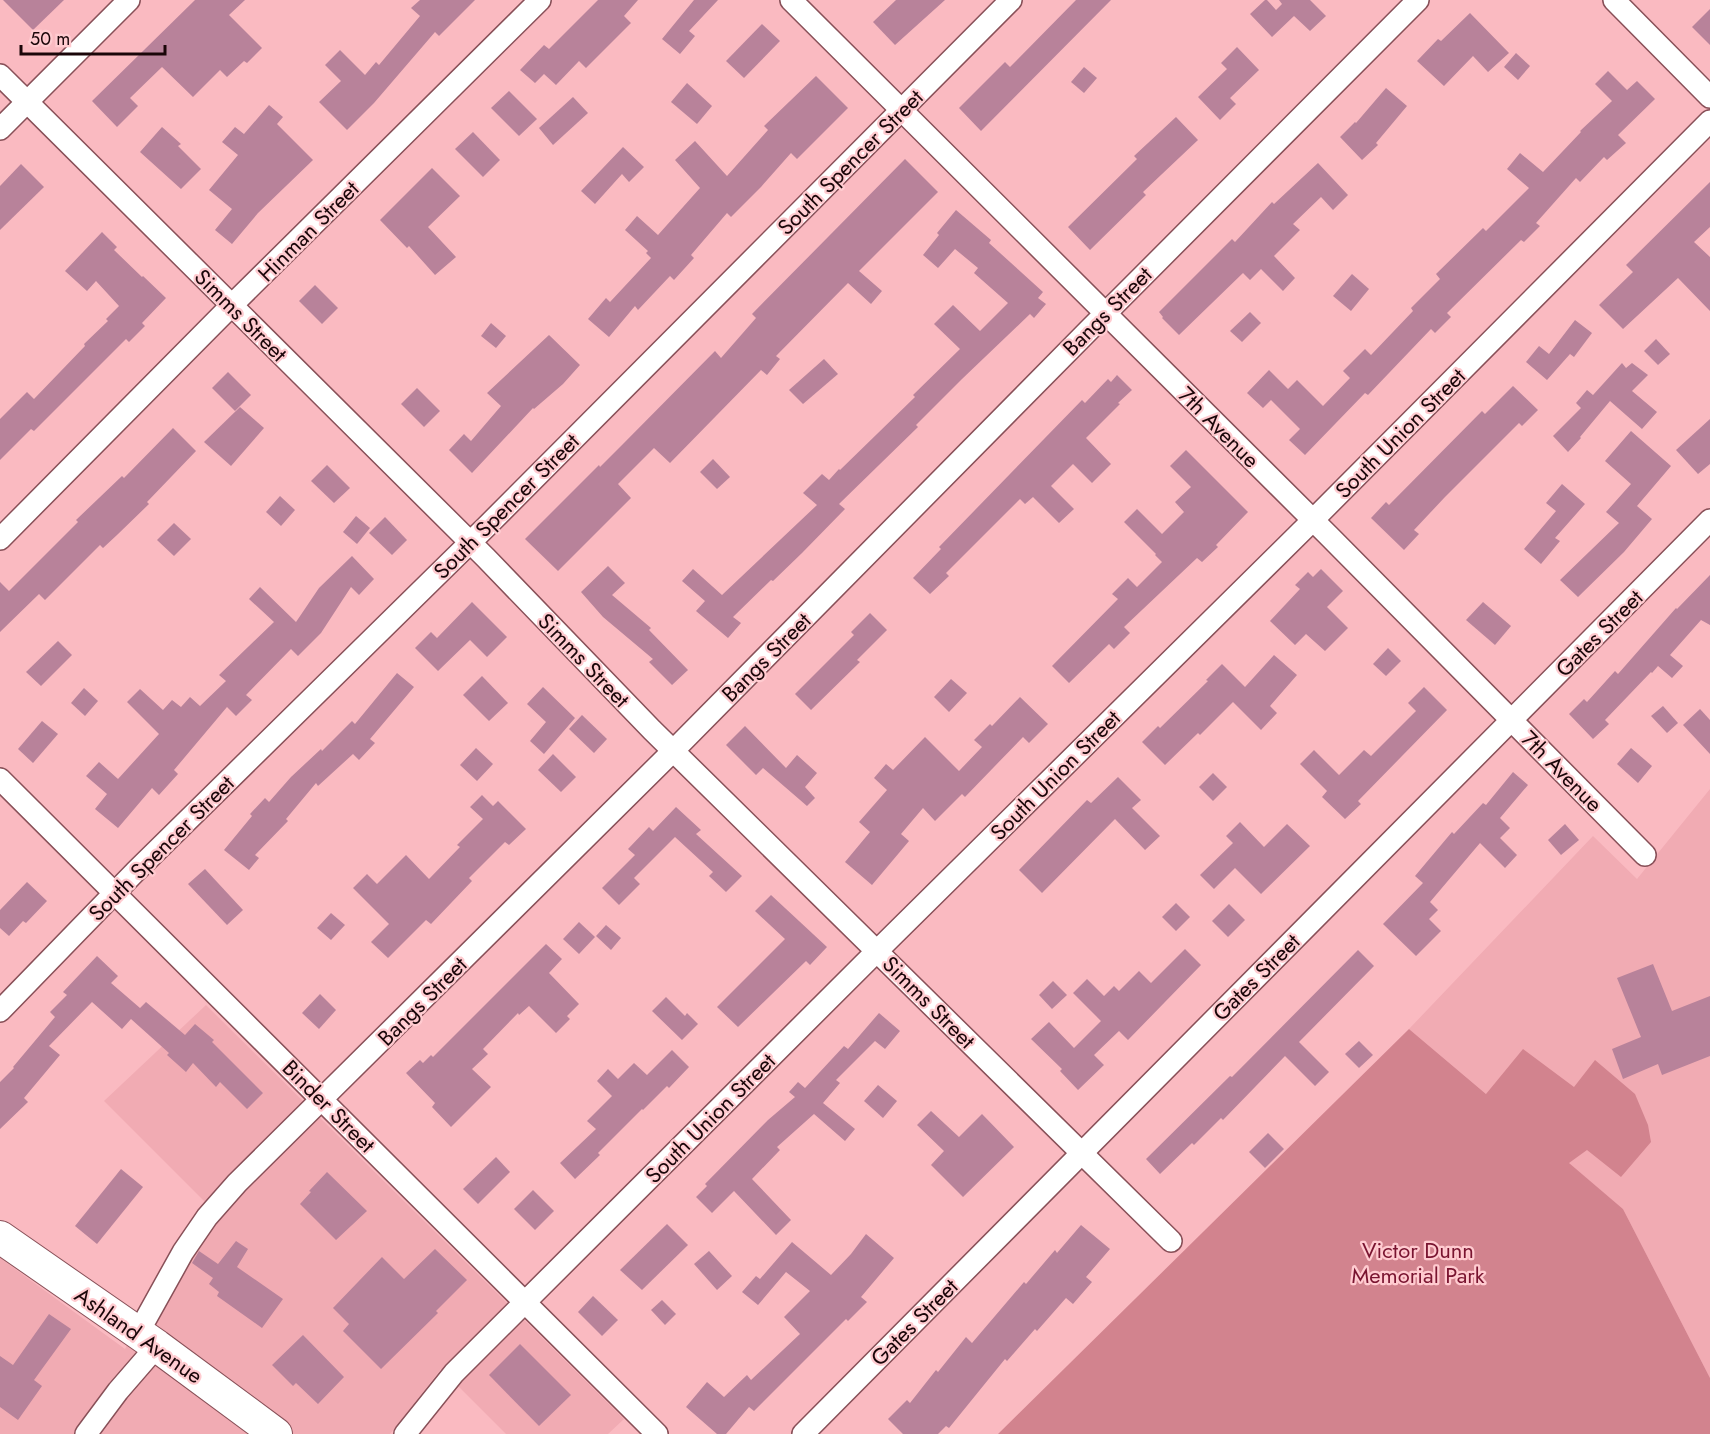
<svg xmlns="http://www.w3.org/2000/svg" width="1710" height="1434" font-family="Jost,sans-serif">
<rect width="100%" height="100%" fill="#fabac1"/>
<g fill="#f1abb3">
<path d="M1710 789V1378L1623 1209 1409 1029 1593 836 1637 879Z"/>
<path d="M206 1005 624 1419 608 1434H506L441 1369 390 1434H0V1258L125 1349 205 1202 104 1101Z"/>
</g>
<path fill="#d2838e" d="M1409 1029 1486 1094 1523 1049 1574 1087 1595 1060 1635 1094 1648 1125 1651 1142 1621 1177 1587 1150 1569 1163 1623 1209 1710 1378V1434H998Z"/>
<g fill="#b8829a">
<path d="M3 0H64L33 30Z"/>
<path d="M195 0H245L229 15 262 48 247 63 244 61 227 77 220 70 193 97 162 67 130 98 138 106 117 127 92 101Z"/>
<path d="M420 0H475L439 36 435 32 374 103 347 130 319 102 341 81 325 65 340 50 365 75 376 62 379 65 420 16 411 8Z"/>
<path d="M598 0H638L624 16 631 23 586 68 579 61 556 85 544 74 535 83 520 70 544 45 549 49Z"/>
<path d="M694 0H718L689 31 695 36 680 54 662 39Z"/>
<path d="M896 0H945L895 45 873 22Z"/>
<path d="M1076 0H1111L981 131 959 108 1005 62 1010 67Z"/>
<path d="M1265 0H1267L1276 10 1282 4 1279 0H1310L1326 16 1310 31 1294 16 1272 37 1250 14Z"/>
<path d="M1710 9V45L1692 27Z"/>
<path d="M1470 13 1509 53 1488 72 1473 56 1444 86 1417 61 1438 39 1441 41Z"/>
<path d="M762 24 780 41 744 78 726 61Z"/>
<path d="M1237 47 1259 70 1230 98 1236 104 1220 120 1198 97 1227 69 1221 63Z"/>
<path d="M1516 53 1530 66 1518 80 1504 67Z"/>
<path d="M1084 67 1097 78 1084 93 1071 82Z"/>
<path d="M1608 71 1627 90 1637 81 1655 99 1618 135 1626 143 1607 160 1604 157 1580 182 1576 178 1536 223 1540 226 1524 242 1521 240 1447 313 1451 317 1435 333 1431 329 1368 395 1365 393 1305 455 1289 440 1300 429 1271 400 1263 408 1247 393 1269 370 1288 389 1297 380 1323 406 1350 378 1343 371 1365 349 1371 355 1413 311 1411 308 1440 279 1436 274 1483 228 1486 231 1529 188 1507 169 1520 153 1543 172 1581 132 1580 131 1612 101 1595 84Z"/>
<path d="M816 76 848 108 797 159 791 153 761 187 731 217 727 213 691 255 694 258 674 280 670 276 638 310 635 306 609 337 588 319 606 298 610 302 651 258 646 253 648 251 625 230 637 216 658 235 700 188 675 160 695 141 727 176 768 130 764 126Z"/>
<path d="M687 83 712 106 697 124 671 102Z"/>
<path d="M1386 88 1407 106 1376 143 1378 145 1362 160 1340 137 1355 122 1356 123Z"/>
<path d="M509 91 537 119 519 136 491 108Z"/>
<path d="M573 97 588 113 553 145 539 128Z"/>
<path d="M269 105 283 117 277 124 313 160 258 213 232 244 215 230 232 209 209 190 238 155 222 142 235 127 244 134Z"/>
<path d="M1176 117 1198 140 1143 192 1146 195 1090 250 1068 227 1137 159 1134 156Z"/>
<path d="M162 127 181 144 178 146 201 169 181 189 140 152Z"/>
<path d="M473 132 500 160 483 177 455 149Z"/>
<path d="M623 147 644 167 629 182 622 174 595 204 581 191Z"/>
<path d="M905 159 938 192 859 271 882 291 871 304 848 283 776 356 780 359 767 375 761 370 670 463 654 448 618 484 631 498 558 571 525 539 599 465 600 467 622 445 715 351 721 358 756 318 752 314Z"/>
<path d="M1318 163 1348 195 1333 210 1321 197 1293 224 1300 230 1274 256 1295 278 1283 291 1261 269 1250 280 1243 273 1179 335 1162 318 1163 317 1159 312 1232 239 1235 242 1272 202 1274 204Z"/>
<path d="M21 164 44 187 0 230V186Z"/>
<path d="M432 168 460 196 428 227 456 257 435 275 409 246 407 248 380 220Z"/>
<path d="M1710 182V227L1694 242 1710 257V311L1678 278 1623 329 1599 305 1633 272 1626 265Z"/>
<path d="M956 210 991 240 989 243 1043 292 1038 298 1046 304 1034 318 1030 314 962 379 916 425 918 427 839 504 845 509 802 553 773 581 771 580 733 617 741 623 728 638 696 611 705 601 682 581 693 569 722 595 817 505 803 493 822 474 829 480 839 469 840 470 915 397 913 395 960 349 934 324 953 305 980 331 1008 303 974 273 978 268 955 249 938 268 923 255 939 235 937 233Z"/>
<path d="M102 232 117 247 114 250 142 277 143 276 166 298 142 323 145 326 129 342 126 339 34 431 31 429 0 460V419L27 392 34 399 85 346 84 344 108 321 106 319 119 306 96 281 87 291 65 271Z"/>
<path d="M1352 274 1369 289 1351 311 1333 296Z"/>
<path d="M315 285 338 308 322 324 299 301Z"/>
<path d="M1250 312 1261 323 1242 342 1230 331Z"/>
<path d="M1575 320 1592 333 1574 357 1570 354 1547 380 1526 362 1539 346 1549 354Z"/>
<path d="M491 323 506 336 496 348 481 336Z"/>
<path d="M549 335 580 365 563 384 534 409 533 408 472 473 449 450 464 434 471 441 501 406 487 393Z"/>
<path d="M1656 339 1670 354 1658 365 1644 351Z"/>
<path d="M824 359 838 374 803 404 789 390Z"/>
<path d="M1622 363 1626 368 1632 363 1648 375 1632 391 1657 412 1642 429 1610 401 1580 437 1581 438 1568 452 1553 436 1581 408 1576 403 1587 390 1593 395Z"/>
<path d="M228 372 251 395 235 411 212 388Z"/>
<path d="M1117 375 1132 390 1118 403 1120 404 1086 438 1111 464 1092 483 1073 464 1051 486 1074 509 1059 523 1033 497 1025 504 1020 499 946 573 949 576 930 594 913 578 941 549 939 547 1082 400 1085 403 1108 379 1111 382Z"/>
<path d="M1513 386 1538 410 1522 426 1519 423 1445 497 1414 530 1419 534 1404 550 1371 518 1386 502 1389 505 1482 411 1485 414Z"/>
<path d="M417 388 440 411 424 427 401 404Z"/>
<path d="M240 407 264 428 231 466 204 442Z"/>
<path d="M1710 419V464L1698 474 1676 450Z"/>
<path d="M173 428 196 451 147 502 149 504 117 535 103 548 100 545 45 600 39 594 0 632V582L9 591 78 522 76 520 122 476 124 478Z"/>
<path d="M1631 431 1671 466 1637 506 1652 519 1624 552 1578 597 1560 580 1619 523 1606 512 1631 484 1605 461Z"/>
<path d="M1186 450 1248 512 1216 545 1218 547 1202 562 1197 558 1124 627 1130 633 1114 649 1109 644 1069 683 1052 666 1118 599 1112 594 1128 578 1137 587 1162 562 1155 555 1156 554 1124 522 1137 509 1162 534 1184 512 1175 502 1191 487 1170 466Z"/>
<path d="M713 459 730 477 717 489 700 472Z"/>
<path d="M327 465 350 488 334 503 311 481Z"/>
<path d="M1562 484 1585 504 1555 538 1560 541 1541 564 1524 549 1556 511 1546 503Z"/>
<path d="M280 496 295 510 281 526 266 512Z"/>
<path d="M356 516 370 528 357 544 343 532Z"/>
<path d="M385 517 407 540 392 555 369 533Z"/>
<path d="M174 523 191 539 174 556 157 540Z"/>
<path d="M352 556 374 579 359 595 351 587 321 633 298 656 291 649 246 695 252 700 236 716 227 707 174 770 178 774 159 795 152 788 118 828 95 809 107 794 86 776 99 762 118 779 159 734 127 702 140 689 163 710 172 700 181 707 190 697 200 706 226 681 219 675 274 622 249 599 260 587 296 622 319 588Z"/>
<path d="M608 566 625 583 612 595 651 628 649 630 688 670 672 685 649 662 653 659 603 617 581 592Z"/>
<path d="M1321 569 1343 591 1327 607 1348 628 1325 651 1306 634 1295 645 1270 621 1300 589 1295 585 1308 572 1313 577Z"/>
<path d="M1710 575V625L1701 620 1670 655 1683 666 1672 678 1658 666 1652 673 1651 672 1605 720 1609 724 1593 739 1569 714 1584 699 1587 702 1615 671 1618 674 1676 608 1677 609Z"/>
<path d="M472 602 507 637 487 657 470 640 438 671 415 648 431 632 437 638Z"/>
<path d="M1483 602 1511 626 1495 645 1466 620Z"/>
<path d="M870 613 887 630 857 660 860 662 811 710 795 694 854 635 851 632Z"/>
<path d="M58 641 72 655 41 686 26 672Z"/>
<path d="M1388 648 1401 661 1386 676 1373 664Z"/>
<path d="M1274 655 1297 675 1270 706 1277 713 1261 730 1233 702 1200 735 1198 733 1165 765 1142 742 1158 726 1160 728 1208 681 1206 680 1222 664 1245 687Z"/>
<path d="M397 673 414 687 370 739 375 743 359 760 353 754 318 786 316 783 286 819 288 821 255 855 259 858 249 870 224 850 252 816 250 814 265 798 269 802 291 777 321 749 322 751 352 721 355 724Z"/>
<path d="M482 676 508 703 489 721 463 695Z"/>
<path d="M951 679 967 693 949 712 934 697Z"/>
<path d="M543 687 575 718 544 754 530 741 546 722 527 704Z"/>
<path d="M1424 687 1447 710 1358 801 1361 804 1345 819 1322 797 1327 791 1300 764 1314 750 1339 775 1364 750 1371 756 1416 711 1408 703Z"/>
<path d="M84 688 98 701 85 716 71 703Z"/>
<path d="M1020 697 1048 724 1029 743 1023 737 965 797 962 794 935 821 923 808 901 834 909 841 872 885 845 862 870 832 859 822 887 790 874 778 886 764 893 770 925 737 959 771 982 747 974 740 990 724 992 726Z"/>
<path d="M1663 706 1678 723 1667 733 1651 716Z"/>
<path d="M1700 709 1710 720V754L1683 725Z"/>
<path d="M582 715 607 739 594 753 569 729Z"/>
<path d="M42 721 58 734 33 763 18 749Z"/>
<path d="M745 726 786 768 797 755 817 773 805 787 815 798 807 806 763 768 756 775 726 745Z"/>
<path d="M476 748 493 764 477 781 460 765Z"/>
<path d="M1631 748 1652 766 1638 783 1617 764Z"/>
<path d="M553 754 576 777 561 792 538 770Z"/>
<path d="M1513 772 1528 785 1500 818 1510 828 1500 838 1517 855 1505 868 1480 843 1430 902 1438 910 1429 919 1441 931 1416 956 1383 924 1423 883 1415 876 1452 832 1454 834 1483 803 1486 805Z"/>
<path d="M1213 773 1227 787 1213 801 1199 787Z"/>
<path d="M1118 777 1141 800 1132 808 1160 836 1145 850 1115 819 1042 893 1019 870 1087 800 1091 803Z"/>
<path d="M482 795 493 806 498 801 526 829 509 845 505 842 469 878 472 881 431 924 426 920 388 958 371 942 389 924 353 888 367 874 377 884 406 855 429 879 460 847 457 845 483 819 470 807Z"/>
<path d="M676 807 701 830 696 834 742 876 726 892 709 876 713 872 675 837 634 878 640 884 619 905 602 888 635 855 628 849 649 827 653 831Z"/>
<path d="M1240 822 1264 847 1287 824 1310 846 1261 894 1235 868 1214 889 1200 875 1233 843 1226 836Z"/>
<path d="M1565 824 1579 840 1561 855 1548 840Z"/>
<path d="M205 869 243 910 227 925 188 884Z"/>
<path d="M27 882 47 901 26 923 23 921 9 936 0 928V910Z"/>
<path d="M771 895 827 947 810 965 806 961 738 1027 717 1007 785 939 755 911Z"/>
<path d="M1176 903 1190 917 1176 931 1162 917Z"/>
<path d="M1229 904 1245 920 1228 937 1212 921Z"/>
<path d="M331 913 345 925 331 940 317 928Z"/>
<path d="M579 922 595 937 579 954 563 939Z"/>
<path d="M606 925 621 938 611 950 596 936Z"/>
<path d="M546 944 562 959 549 973 579 1004 567 1016 570 1019 556 1033 529 1006 519 1015 518 1013 483 1049 488 1054 472 1069 491 1087 451 1127 432 1107 435 1103 406 1073 420 1060 423 1063 431 1055 433 1057Z"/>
<path d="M1185 949 1201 965 1128 1040 1119 1031 1094 1055 1104 1065 1078 1090 1060 1071 1062 1069 1031 1039 1049 1022 1074 1048 1101 1021 1073 993 1087 979 1104 996 1114 986 1119 991 1139 971 1151 983Z"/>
<path d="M1358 950 1374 966 1299 1042 1329 1072 1315 1086 1285 1056 1223 1120 1221 1118 1194 1145 1192 1143 1160 1174 1146 1159 1230 1076 1232 1077Z"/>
<path d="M97 956 118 976 111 983 140 1008 146 1002 185 1035 195 1024 214 1040 212 1042 263 1093 247 1109 220 1082 216 1087 193 1063 186 1072 167 1055 169 1053 131 1019 122 1029 92 1002 49 1046 60 1055 24 1098 28 1102 0 1129V1082L14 1068 13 1067 55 1017 50 1012 67 995 63 992Z"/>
<path d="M1653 964 1672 1011 1710 996V1056L1662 1075 1658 1064 1623 1079 1612 1049 1641 1037 1617 978Z"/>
<path d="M1053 981 1067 995 1052 1009 1039 995Z"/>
<path d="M320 994 336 1010 319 1029 302 1013Z"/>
<path d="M666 997 685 1016 687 1013 698 1024 682 1040 652 1011Z"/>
<path d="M879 1013 900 1031 885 1049 875 1041 836 1080 840 1083 823 1103 855 1129 845 1141 814 1114 777 1147 780 1150 752 1179 791 1220 776 1235 734 1191 712 1213 696 1197 707 1186 705 1184 768 1120 795 1097 789 1092 798 1082 805 1088 844 1046 848 1049Z"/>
<path d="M1359 1041 1373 1055 1359 1068 1345 1054Z"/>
<path d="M672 1050 689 1067 669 1088 667 1086 643 1110 642 1109 598 1153 600 1155 575 1179 560 1163 596 1129 587 1121 612 1096 597 1081 608 1069 618 1079 634 1063 647 1075Z"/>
<path d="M878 1085 897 1101 883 1118 864 1101Z"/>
<path d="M931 1111 959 1137 982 1114 1014 1147 963 1197 931 1165 944 1151 917 1125Z"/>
<path d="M1268 1133 1284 1149 1265 1168 1249 1152Z"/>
<path d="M496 1157 510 1172 478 1204 463 1189Z"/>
<path d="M121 1169 143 1187 97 1244 75 1226Z"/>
<path d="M327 1172 367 1211 336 1240 300 1204 311 1192 309 1191Z"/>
<path d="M533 1190 554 1211 535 1230 514 1209Z"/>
<path d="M667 1224 688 1245 642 1290 620 1270Z"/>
<path d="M1081 1225 1110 1249 1086 1277 1092 1282 1073 1304 1066 1298 1037 1331 1035 1329 1007 1361 1005 1359 949 1428 946 1426 938 1434H903L888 1419 907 1400 910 1403 936 1370 938 1372 966 1337 972 1343 1024 1282 1026 1284 1055 1250 1057 1253Z"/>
<path d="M866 1234 894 1258 861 1297 867 1302 848 1321 846 1319 754 1411 749 1407 726 1434H717L686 1407 707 1382 724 1397 747 1375 751 1380 800 1334 784 1317 810 1291 786 1272 758 1305 742 1292 756 1276 760 1279 792 1242 831 1275 851 1254Z"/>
<path d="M236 1241 248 1249 237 1267 283 1299 262 1328 217 1296 219 1292 209 1284 213 1278 192 1263 199 1251 218 1264Z"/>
<path d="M435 1249 467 1280 436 1311 438 1313 381 1369 343 1331 349 1324 333 1308 382 1257 404 1279Z"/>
<path d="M709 1251 732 1276 717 1290 694 1264Z"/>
<path d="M593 1296 618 1320 602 1336 578 1312Z"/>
<path d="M662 1300 676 1314 665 1325 651 1310Z"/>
<path d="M49 1314 71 1329 34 1380 42 1386 18 1420 0 1407V1356L13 1365Z"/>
<path d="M303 1335 344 1377 318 1404 296 1383 293 1386 272 1365Z"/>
<path d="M520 1344 571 1395 539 1426 489 1375Z"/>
</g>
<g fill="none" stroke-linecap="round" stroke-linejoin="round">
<defs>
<g id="street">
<path d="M791 0 1329 536 1645 855"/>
<path d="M1614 0 1710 97"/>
<path d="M0 75 486 558 652 730 1171 1241"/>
<path d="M0 129 129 0"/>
<path d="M0 539 231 306 540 0"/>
<path d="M0 779 657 1434"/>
<path d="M0 1011 135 872 488 525 1011 0"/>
<path d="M138 1333 183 1252 207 1217 237 1183 673 751 1089 330 1418 0"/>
<path d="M86 1434 118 1391 157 1346"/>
<path d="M405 1434 454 1373 877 951 1313 520 1710 121"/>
<path d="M803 1434 1710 520"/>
</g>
<path id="secondary" d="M0 1237 157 1346 276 1434"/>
</defs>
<use href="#street" stroke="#885058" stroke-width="24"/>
<use href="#secondary" stroke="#885058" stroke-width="34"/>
<use href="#street" stroke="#fff" stroke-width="21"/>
<use href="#secondary" stroke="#fff" stroke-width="32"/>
</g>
<g text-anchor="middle" stroke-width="4.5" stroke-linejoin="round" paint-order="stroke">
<g font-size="22" fill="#1a0609" stroke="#ffcbd0">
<text transform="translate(850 162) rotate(-45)" y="8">South Spencer Street</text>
<text transform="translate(308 231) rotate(-45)" y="8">Hinman Street</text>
<text transform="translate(1107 311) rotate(-45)" y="8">Bangs Street</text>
<text transform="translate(241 315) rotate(45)" y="8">Simms Street</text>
<text transform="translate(1219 427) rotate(45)" y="8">7th Avenue</text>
<text transform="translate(1400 433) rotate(-45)" y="8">South Union Street</text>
<text transform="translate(506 506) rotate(-45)" y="8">South Spencer Street</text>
<text transform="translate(1599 633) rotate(-45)" y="8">Gates Street</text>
<text transform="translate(766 657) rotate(-45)" y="8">Bangs Street</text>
<text transform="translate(584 660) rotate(46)" y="8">Simms Street</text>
<text transform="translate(1562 771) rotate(45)" y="8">7th Avenue</text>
<text transform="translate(1055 775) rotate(-45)" y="8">South Union Street</text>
<text transform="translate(161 848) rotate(-45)" y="8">South Spencer Street</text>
<text transform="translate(1256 977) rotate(-45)" y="8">Gates Street</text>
<text transform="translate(422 1001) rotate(-45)" y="8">Bangs Street</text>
<text transform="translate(929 1002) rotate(45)" y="8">Simms Street</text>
<text transform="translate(329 1106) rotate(45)" y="8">Binder Street</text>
<text transform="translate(710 1118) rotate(-45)" y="8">South Union Street</text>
<text transform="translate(914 1322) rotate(-45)" y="8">Gates Street</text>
<text transform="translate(139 1335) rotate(35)" y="8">Ashland Avenue</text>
</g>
<g font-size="22" fill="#791430" stroke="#ffcbd0">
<text x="1418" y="1258">Victor Dunn<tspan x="1418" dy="25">Memorial Park</tspan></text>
</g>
</g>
<path d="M21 45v9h144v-9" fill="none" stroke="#1a0609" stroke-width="3"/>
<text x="30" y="45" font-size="18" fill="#1a0609" stroke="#ffcbd0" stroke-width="4.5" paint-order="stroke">50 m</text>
</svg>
